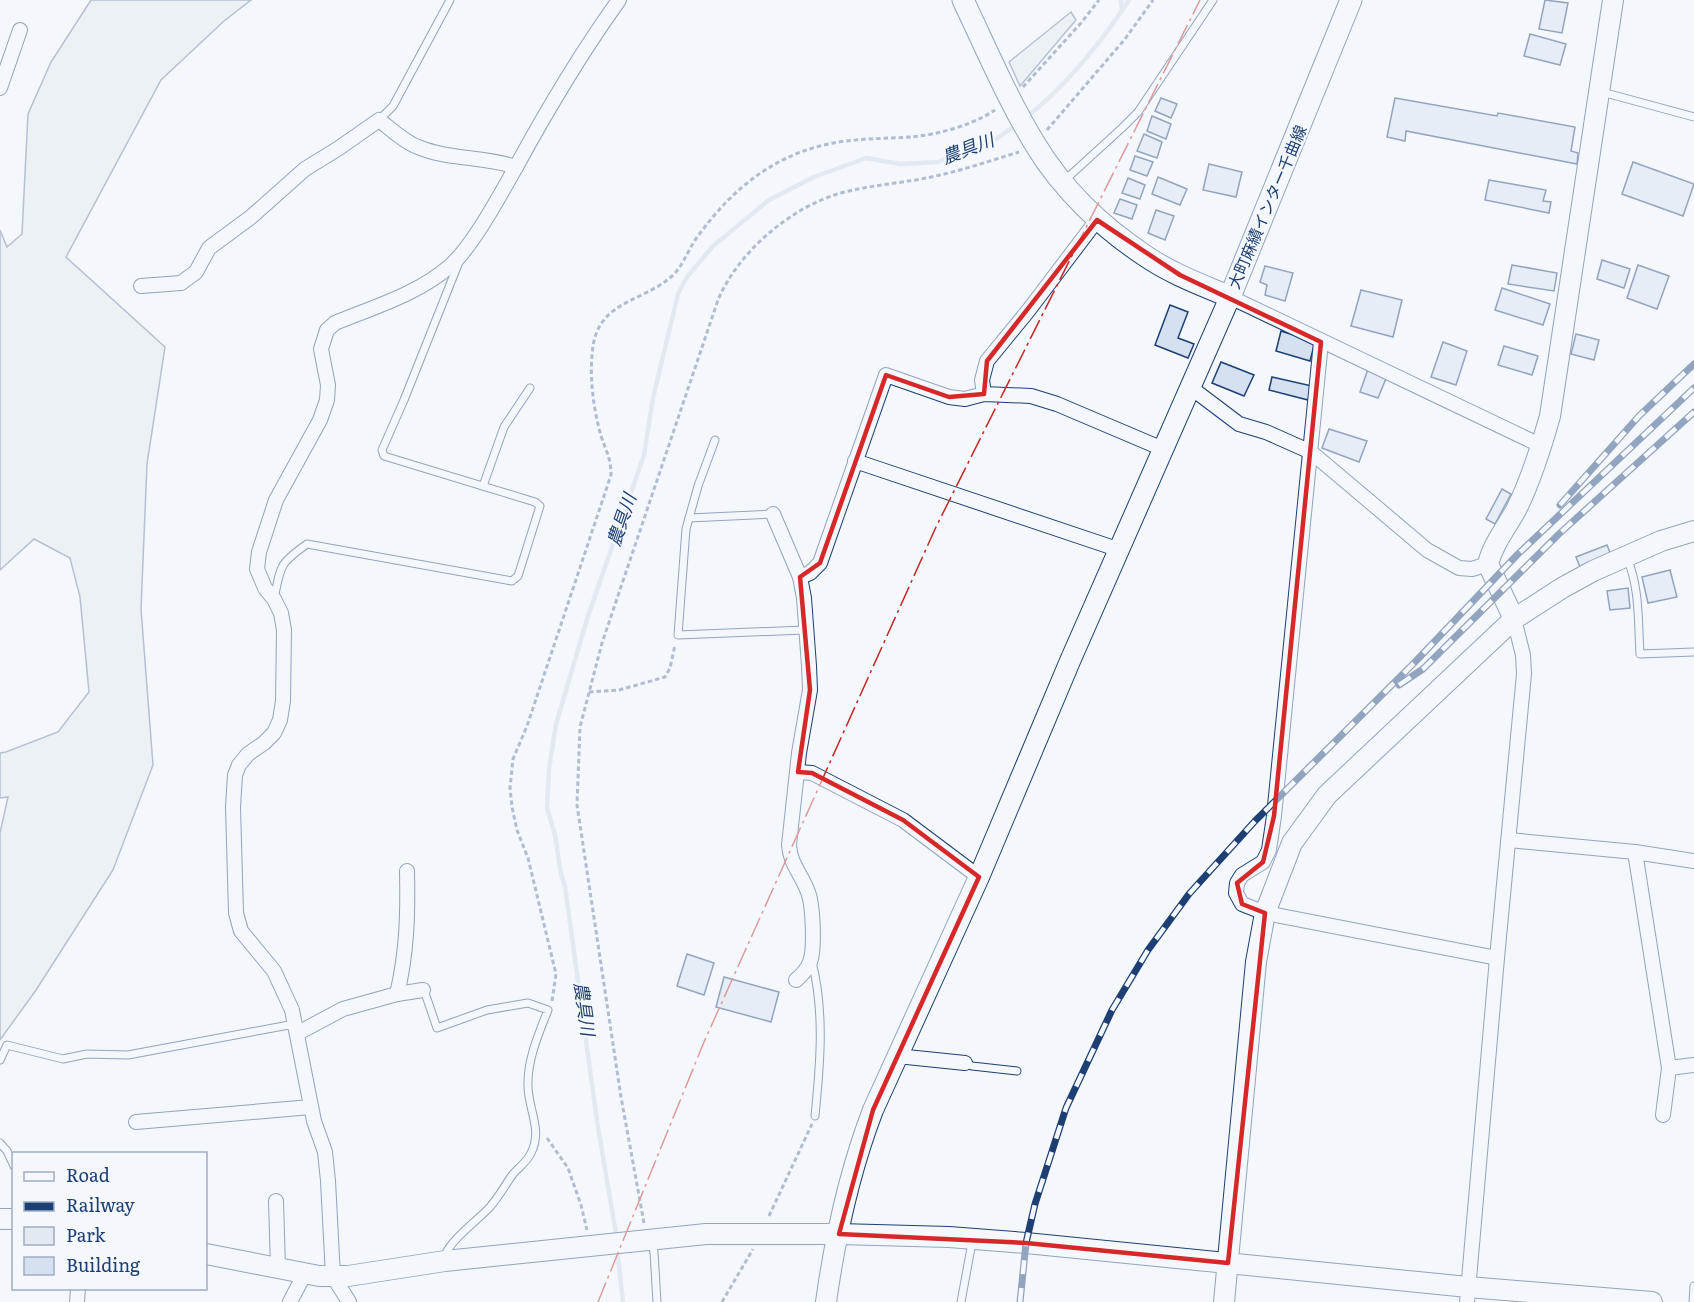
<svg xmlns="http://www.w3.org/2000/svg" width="1694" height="1302" font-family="Literata,'Noto Sans JP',serif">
<rect width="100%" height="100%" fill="#f4f7fb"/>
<g fill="#e3e9f0" stroke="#687fa3" stroke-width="1.5">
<path d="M91 0H251L224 21 161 80 66 257 165 347 147 464 141 609 153 765 113 870 36 990 0 1040V833L8 797 0 798V753L6 752 58 732 89 692 80 597 70 558 34 539 0 570V230L7 247 22 234 28 114 51 62Z"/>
<path d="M1071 12 1076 20 1020 86 1009 62Z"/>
</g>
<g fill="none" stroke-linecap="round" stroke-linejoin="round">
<g stroke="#cfd7e4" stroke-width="4.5">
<path d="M1121 0 1122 11"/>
<path d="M1025 118C1064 89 1103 40 1129 0"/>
<path d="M617 1240 597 1121 565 886 561 874 555 835 547 808 549 769 556 724 588 616 644 455 653 398 678 294 687 277 713 246 769 200 814 177 866 158 900 164 938 162 996 139 1016 125"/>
<path d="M617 1248 623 1302"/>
</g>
</g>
<g fill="#d5e0f0" stroke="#1d3f73" stroke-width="1.5">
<path d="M1545 0 1568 3 1562 33 1539 29Z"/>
<path d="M1530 34 1566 44 1560 65 1524 56Z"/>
<path d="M1161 98 1177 104 1171 118 1155 111Z"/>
<path d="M1395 98 1497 116 1498 113 1575 127 1571 151 1578 153 1577 164 1406 131 1405 141 1387 137Z"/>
<path d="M1152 116 1171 124 1166 139 1147 131Z"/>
<path d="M1144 134 1162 142 1157 158 1137 151Z"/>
<path d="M1135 156 1153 162 1147 176 1130 170Z"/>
<path d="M1633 162 1694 184 1683 216 1622 194Z"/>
<path d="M1209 164 1242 172 1236 197 1203 190Z"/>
<path d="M1158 177 1187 189 1180 205 1152 194Z"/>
<path d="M1128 178 1145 185 1140 199 1122 193Z"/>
<path d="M1489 180 1546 190 1543 201 1551 202 1549 213 1485 200Z"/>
<path d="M1120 199 1137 205 1132 219 1114 213Z"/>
<path d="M1156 210 1174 216 1165 240 1148 233Z"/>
<path d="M1602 260 1630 269 1624 288 1597 279Z"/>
<path d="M1512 265 1557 273 1554 291 1508 284Z"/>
<path d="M1638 265 1669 276 1657 309 1627 298Z"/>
<path d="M1265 266 1293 273 1285 301 1265 295 1267 285 1260 282Z"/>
<path d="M1502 288 1550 304 1543 325 1495 310Z"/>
<path d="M1361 290 1402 300 1393 337 1351 326Z"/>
<path d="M1170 305 1188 312 1178 338 1194 344 1188 358 1155 345Z"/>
<path d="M1281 331 1315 342 1310 361 1276 351Z"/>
<path d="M1576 334 1599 340 1594 360 1571 354Z"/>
<path d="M1443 342 1467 351 1456 385 1431 377Z"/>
<path d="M1504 346 1538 356 1532 375 1498 365Z"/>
<path d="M1221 362 1254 375 1244 396 1212 383Z"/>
<path d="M1368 369 1387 376 1378 398 1360 392Z"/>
<path d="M1272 377 1312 386 1308 400 1269 390Z"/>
<path d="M1329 429 1367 441 1359 462 1322 448Z"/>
<path d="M1502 489 1511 494 1495 524 1486 519Z"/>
<path d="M1607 545 1611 555 1580 567 1576 557Z"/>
<path d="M1670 570 1677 597 1648 603 1642 577Z"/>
<path d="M1628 588 1630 608 1610 610 1607 591Z"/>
<path d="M687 954 714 963 704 995 677 986Z"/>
<path d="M724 977 779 992 771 1022 716 1007Z"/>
</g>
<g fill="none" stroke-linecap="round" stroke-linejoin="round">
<defs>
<g id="lane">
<path d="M1602 92 1694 117"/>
<path d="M379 120 393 106 450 0"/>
<path d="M1065 180 1122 128 1138 112 1213 0"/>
<path d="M715 440 698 486 686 529 678 635 805 630"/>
<path d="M483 486 504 427 530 388"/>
<path d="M689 518 773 514"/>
<path d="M1627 558C1640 588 1638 623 1640 654L1694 652"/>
<path d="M274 599C281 565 279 564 307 544L512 581 518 576 540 506 535 502 384 456 382 450 404 400 459 262"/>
<path d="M812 962C825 1012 820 1066 815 1116"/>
<path d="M424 990 437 1028 487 1010 528 1003 548 1010C539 1033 527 1060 528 1086 528 1109 543 1130 531 1153 527 1162 519 1167 513 1174 505 1185 499 1197 489 1208 477 1221 447 1242 444 1259"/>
<path d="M0 1060 7 1045 63 1059 87 1054 128 1055 289 1025 294 1029"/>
<path d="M965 1063 972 1066 1017 1071"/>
<path d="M0 1143 7 1151 14 1166"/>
<path d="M651 1241 654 1252 657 1302"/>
<path d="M961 1302 971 1248V1240"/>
<path d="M1693 1302 1694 1286"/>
</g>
<g id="street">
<path d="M0 88 20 30"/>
<path d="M141 286 181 283 196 272 209 248 251 217 305 169 339 148 379 120C391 129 404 142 418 147 449 160 484 156 516 167"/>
<path d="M1230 297 1542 446"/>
<path d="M1321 342 1274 816 1269 850 1263 862 1242 875 1237 883 1236 893 1242 904 1265 913 1497 958"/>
<path d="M1190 387 1239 424 1266 432 1311 452 1427 550 1459 568 1472 569 1488 564"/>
<path d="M984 394 982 380 987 361 1028 311 1097 220"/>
<path d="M855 461 1120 550"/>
<path d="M773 514 800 577 804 598 809 666 810 690 799 753 789 845C790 864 802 875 808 892 813 905 815 949 810 962 807 970 802 975 796 980"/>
<path d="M800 577 810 573 820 563 886 375 949 397 965 399 984 394 1031 396 1057 404 1163 449"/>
<path d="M798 772 812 773 903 820 979 877"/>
<path d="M1509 840 1635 852 1694 861"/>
<path d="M1635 852 1669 1068 1663 1115"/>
<path d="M397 994C407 953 408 913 407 871"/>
<path d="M298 1033 343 1009 397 994 423 990"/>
<path d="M897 1056 965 1063"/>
<path d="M1669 1068 1694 1065"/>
<path d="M136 1122 311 1107"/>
<path d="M276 1201 278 1268"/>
<path d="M77 1302 78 1288"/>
<path d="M290 1302 305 1273"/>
<path d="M349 1302 333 1276 328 1181 325 1152 314 1121 292 1010 274 971 241 931 236 913 233 807 235 775 239 765 248 754 264 743 274 733 280 720 283 701 284 630 281 613 274 599 265 588 257 569 259 552 276 500 320 420 327 400 328 385 321 349 327 330 335 323C374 307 418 294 450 266 473 246 500 195 516 167 547 110 581 53 619 0"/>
<path d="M1467 1302 1497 958 1524 674 1523 655 1514 619"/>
</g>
<g id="secondary">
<path d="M1514 619 1488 564C1493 544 1506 528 1516 510 1531 480 1541 448 1550 416L1613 0"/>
<path d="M0 1219H14"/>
<path d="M206 1254 319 1276H348L445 1261 706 1234H839L949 1237 1026 1243 1468 1287 1652 1302"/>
<path d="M826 1302C835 1238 850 1170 873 1110L979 877 1070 661 1230 297"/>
<path d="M1224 1302 1256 962 1265 913 1292 843 1327 795 1514 619 1562 588 1593 571 1661 541 1694 531"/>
</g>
<path id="primary" d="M963 0C986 48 1007 98 1035 144 1062 189 1103 228 1147 257 1172 274 1202 285 1230 297L1351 0"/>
</defs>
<use href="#lane" stroke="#1d3f73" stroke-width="9"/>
<use href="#street" stroke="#1d3f73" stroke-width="16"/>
<use href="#secondary" stroke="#1d3f73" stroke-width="22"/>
<use href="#primary" stroke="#1d3f73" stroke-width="23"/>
<g stroke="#5e769c" stroke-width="3" stroke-dasharray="4.5 3" stroke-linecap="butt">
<path d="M1023 87 1081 23 1099 0"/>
<path d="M1047 130 1125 39 1153 0"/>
<path d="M589 692 619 690 665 677 670 668 675 645"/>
<path d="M552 1001 556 974 528 858 517 830 512 807 510 788 513 759 527 726 611 475C611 458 606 451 601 436 593 407 589 376 593 346 600 301 642 302 671 277 683 267 688 249 698 236 730 192 769 158 824 145 852 138 881 139 910 137 937 135 973 125 995 110"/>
<path d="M547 1138 568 1168 581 1205 587 1230"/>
<path d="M769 1216 812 1124"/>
<path d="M644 1223 621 1097 577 805 580 727 602 643 718 300C738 252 791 207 841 193 874 184 908 183 940 175 966 169 993 160 1019 152"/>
<path d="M722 1302 753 1249"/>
</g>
<use href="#lane" stroke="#f4f7fb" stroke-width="7"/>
<use href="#street" stroke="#f4f7fb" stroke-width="14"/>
<use href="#secondary" stroke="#f4f7fb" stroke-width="20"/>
<use href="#primary" stroke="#f4f7fb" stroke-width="21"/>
<defs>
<g id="rail">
<path d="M1560 505 1639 416 1694 364"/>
<path d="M1399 685 1423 669 1560 533 1694 412"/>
<path d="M1020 1302 1026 1243 1035 1204 1066 1108 1112 1010 1148 950 1189 894 1255 821 1415 662 1517 555 1694 388"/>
</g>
</defs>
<use href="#rail" stroke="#1d3f73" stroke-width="7"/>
<use href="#rail" stroke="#f4f7fb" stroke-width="4.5" stroke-dasharray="14" stroke-linecap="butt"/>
<path stroke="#c62828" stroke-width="1.5" stroke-dasharray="21 4.5 3 4.5" stroke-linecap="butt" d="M598 1302 704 1042 936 527 1200 0"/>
</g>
<path d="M0 0H1694V1302H0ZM1097 220 1180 275 1321 342 1274 816 1263 862 1237 883 1242 904 1265 913 1228 1263 1026 1243 839 1234 873 1110 979 877 903 820 812 773 798 772 810 690 800 577 820 563 886 375 949 397 984 394 987 361Z" fill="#f4f7fb" fill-opacity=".55" fill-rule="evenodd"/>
<path fill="none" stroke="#d62828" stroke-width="4.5" stroke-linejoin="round" d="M1097 220 1180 275 1321 342 1274 816 1263 862 1237 883 1242 904 1265 913 1228 1263 1026 1243 839 1234 873 1110 979 877 903 820 812 773 798 772 810 690 800 577 820 563 886 375 949 397 984 394 987 361Z"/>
<g text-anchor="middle" stroke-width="4.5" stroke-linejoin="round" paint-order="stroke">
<g font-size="16" fill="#1d3f73" stroke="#f4f7fb">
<text transform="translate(1267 207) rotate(-67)" y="6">大町麻績インター千曲線</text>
</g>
<g font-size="18" font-style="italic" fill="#1d3f73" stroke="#f4f7fb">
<text transform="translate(968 149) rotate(-21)" y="6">農具川</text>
<text transform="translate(622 520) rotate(-71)" y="6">農具川</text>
<text transform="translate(584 1009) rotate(82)" y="6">農具川</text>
</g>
</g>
<rect x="12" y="1152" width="195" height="138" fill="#f4f7fb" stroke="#9eadc5" stroke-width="1.5"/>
<rect x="24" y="1172" width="30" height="9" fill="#f4f7fb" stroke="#9eadc5" stroke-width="1.5"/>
<text x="66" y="1182" font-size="18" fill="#1d3f73">Road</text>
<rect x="24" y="1202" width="30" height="9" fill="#1d3f73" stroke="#9eadc5" stroke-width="1.5"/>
<text x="66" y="1212" font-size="18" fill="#1d3f73">Railway</text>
<rect x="24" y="1227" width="30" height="18" fill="#e3e9f0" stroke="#9eadc5" stroke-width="1.5"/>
<text x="66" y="1242" font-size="18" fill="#1d3f73">Park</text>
<rect x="24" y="1257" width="30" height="18" fill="#d5e0f0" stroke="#9eadc5" stroke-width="1.5"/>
<text x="66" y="1272" font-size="18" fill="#1d3f73">Building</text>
</svg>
